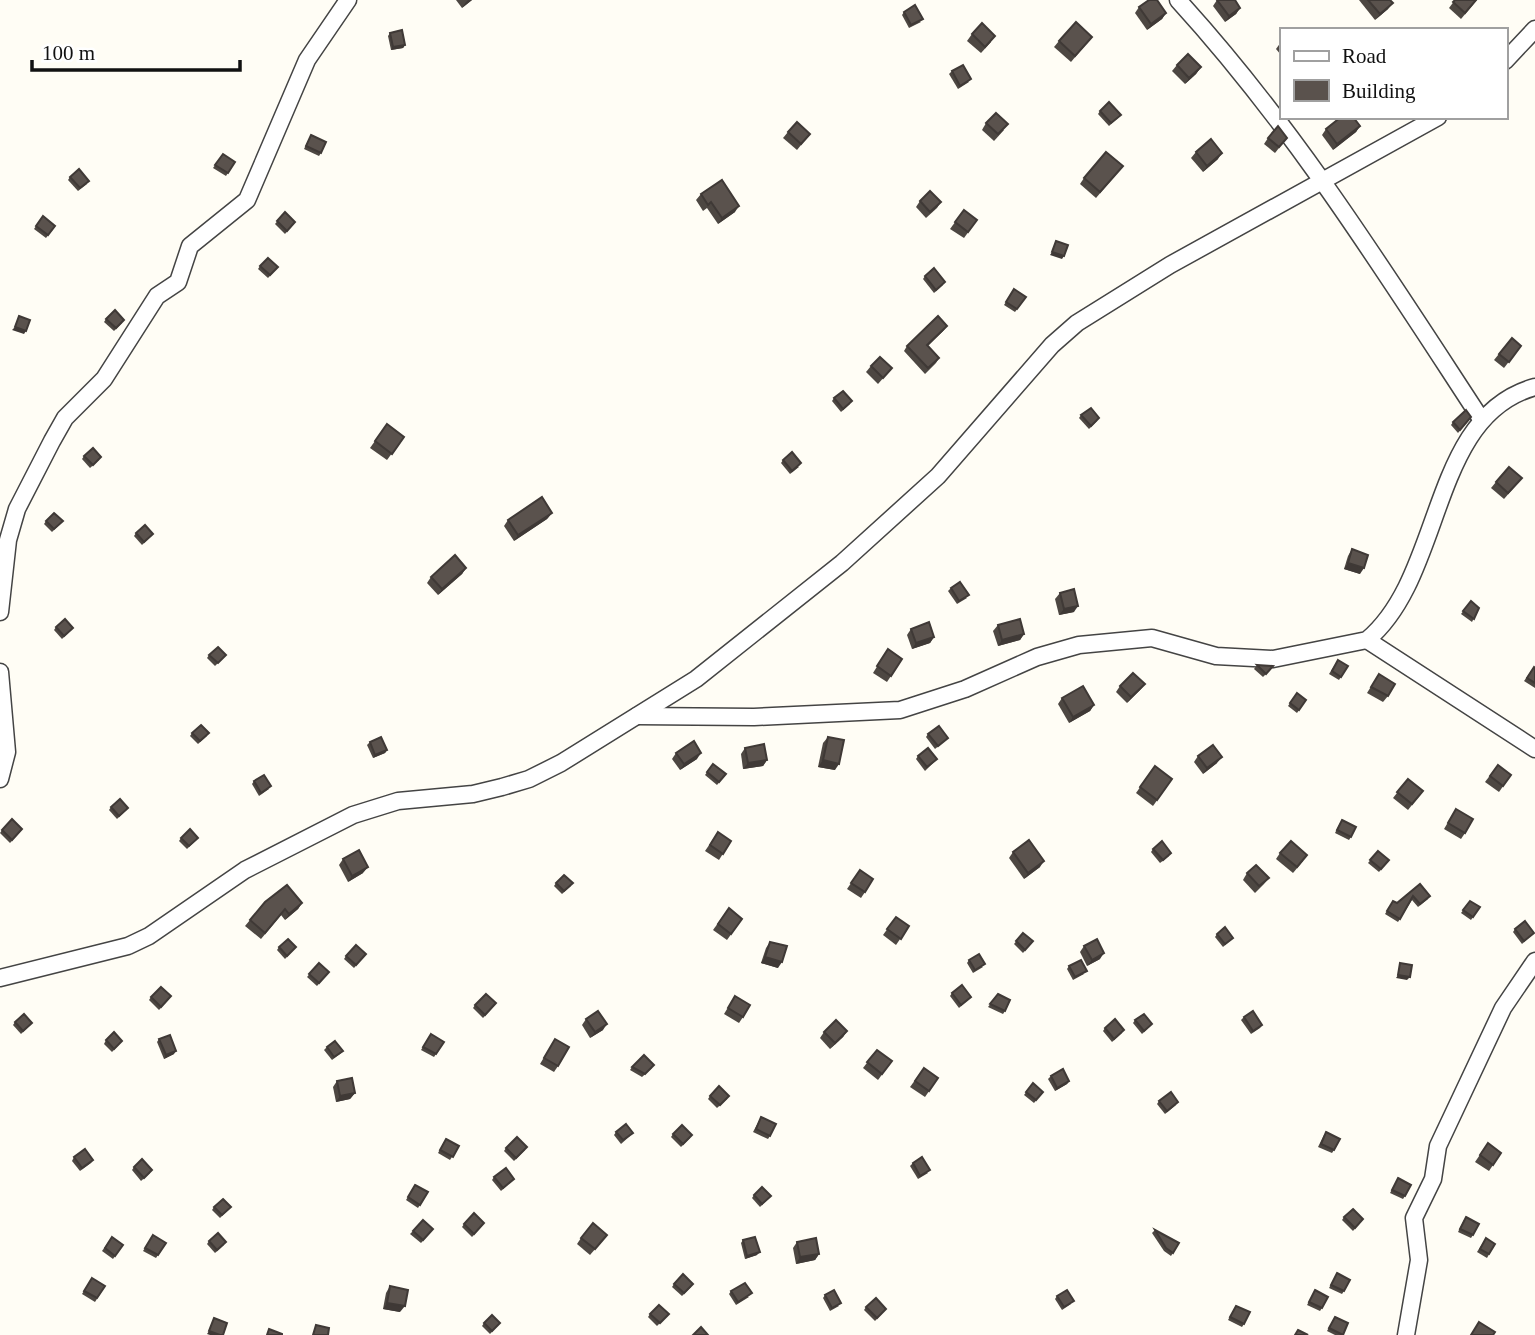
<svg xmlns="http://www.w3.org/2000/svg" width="1535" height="1335" font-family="'Times New Roman',serif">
<rect width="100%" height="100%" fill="#fffdf5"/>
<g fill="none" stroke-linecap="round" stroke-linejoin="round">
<defs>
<g id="minor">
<path d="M1178 0C1295 128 1386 274 1481 419"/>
<path d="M1505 61 1535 29"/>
<path d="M0 612 8 540 17 509 52 441 65 418 104 379 157 296 178 282 190 246 247 200 307 60 348 0"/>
<path d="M1367 640 1535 749"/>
<path d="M0 672 7 752 0 779"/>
<path d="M637 716 754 717 900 710 965 689 1037 657 1079 645 1152 638 1216 656 1273 659 1367 640C1445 575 1429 416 1535 387"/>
<path d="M0 978 128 946 149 936 245 870 353 815 398 801 473 794 502 787 529 779 561 763 696 679 842 563 938 476 1052 345 1077 323 1170 265 1438 117"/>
<path d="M1406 1335 1419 1260 1414 1218 1433 1179 1438 1146 1503 1008 1535 961"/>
</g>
</defs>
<use href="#minor" stroke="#444" stroke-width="19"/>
<use href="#minor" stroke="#fff" stroke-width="16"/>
</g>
<g fill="#4d4742">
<path d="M456 0H472L462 8Z"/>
<path d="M1217 0H1235L1240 8 1236 14 1225 22 1213 6Z"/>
<path d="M1359 0H1390L1388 9 1375 20Z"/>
<path d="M1455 0H1477L1461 19 1449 8Z"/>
<path d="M1139 7 1166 13 1162 19 1147 30 1135 13Z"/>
<path d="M904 12 921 22 909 28 902 15Z"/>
<path d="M390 33 405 45 403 48 391 50 388 36Z"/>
<path d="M972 34 991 42 981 53 967 41Z"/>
<path d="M1092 37 1071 62 1054 47 1059 41Z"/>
<path d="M1281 42V55L1276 49Z"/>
<path d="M1177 65 1201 67 1196 74 1185 84 1172 71Z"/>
<path d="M952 71 969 82 958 89 949 74Z"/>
<path d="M1100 111 1118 118 1109 126 1098 114Z"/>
<path d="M986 123 1004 130 994 141 982 130Z"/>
<path d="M1360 126 1356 132 1333 150 1322 135 1326 129Z"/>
<path d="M788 132 810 134 797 150 783 138Z"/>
<path d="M311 135 321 153 319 156 304 149Z"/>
<path d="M1268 138H1287L1275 153 1264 144Z"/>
<path d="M1196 152 1218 159 1203 172 1191 158Z"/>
<path d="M223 154 235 162 226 176 213 168Z"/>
<path d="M1118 172 1096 198 1080 184 1084 178Z"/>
<path d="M70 177 87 184 78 191 68 180Z"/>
<path d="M701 194 735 212 718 224 707 208 703 211 696 200Z"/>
<path d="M920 201 941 202 937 208 926 218 916 207Z"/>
<path d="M964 210 977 220 964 238 950 229Z"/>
<path d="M285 212 295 222 285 234 275 224Z"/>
<path d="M43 216 55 226 46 238 34 229Z"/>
<path d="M260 266 278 267 268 278 258 269Z"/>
<path d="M925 276 943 285 934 293 923 279Z"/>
<path d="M1014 289 1026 297 1015 312 1004 305Z"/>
<path d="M106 319 122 323 114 331 104 322Z"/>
<path d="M947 326 943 331 928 346 939 358 936 363 925 374 904 351 907 346Z"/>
<path d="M1512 338 1521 346 1504 368 1494 360Z"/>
<path d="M871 366 892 368 878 384 866 372Z"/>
<path d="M834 398 850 404 841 412 832 401Z"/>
<path d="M1081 415 1097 421 1089 429 1079 418Z"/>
<path d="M1471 417 1458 433 1451 425 1453 422Z"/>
<path d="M387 424 404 437 387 460 370 448Z"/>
<path d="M84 456 99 460 90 468 82 459Z"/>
<path d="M783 460 799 467 790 474 781 463Z"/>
<path d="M1496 482 1517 484 1504 499 1491 488Z"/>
<path d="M552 513 547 519 514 541 504 526 508 520Z"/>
<path d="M46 521 60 524 52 532 44 524Z"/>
<path d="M136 533 153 534 142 545 134 536Z"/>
<path d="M1352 549 1360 574 1344 569 1348 556Z"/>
<path d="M466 568 462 574 438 595 427 583 431 577Z"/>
<path d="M951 588 967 598 957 604 948 591Z"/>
<path d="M1060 593 1074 612 1059 615 1055 599Z"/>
<path d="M1471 601 1479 608 1472 622 1461 614Z"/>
<path d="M998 625 1024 634 1020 640 998 646 993 631Z"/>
<path d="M56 627 73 628 62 639 54 630Z"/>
<path d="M911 629 934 637 930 643 912 649 907 635Z"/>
<path d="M888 649 902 659 887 682 873 673Z"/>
<path d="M209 655H226L215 666 207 658Z"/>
<path d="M1338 660 1348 666 1339 680 1329 674Z"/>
<path d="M1257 665 1271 669 1263 677 1254 669Z"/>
<path d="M1534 667 1535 668V688L1524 681Z"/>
<path d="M1379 674 1388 696 1383 702 1367 693Z"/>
<path d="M1145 684 1140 690 1127 703 1116 692 1120 686Z"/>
<path d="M1297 693 1306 700 1297 713 1288 706Z"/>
<path d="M1062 698 1094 705 1090 711 1069 723 1058 704Z"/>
<path d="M192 733 207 736 198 744 190 736Z"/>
<path d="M928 734 948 738 935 749 926 737Z"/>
<path d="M828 737 835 770 818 767 823 743Z"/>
<path d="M370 742 387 750 385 753 373 758 367 745Z"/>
<path d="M745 748 767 760 763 766 743 769 741 754Z"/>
<path d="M676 753 697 759 680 770 672 759Z"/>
<path d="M918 756 937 759 925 771 916 759Z"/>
<path d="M1198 756 1217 763 1203 774 1194 762Z"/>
<path d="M713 764 726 774 717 785 705 775Z"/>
<path d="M1498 765 1511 775 1499 792 1485 782Z"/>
<path d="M1155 766 1172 779 1153 806 1136 793Z"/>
<path d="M1408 779 1423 791 1408 810 1393 798Z"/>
<path d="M254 781 269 789 259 796 252 784Z"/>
<path d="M111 807 125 811 117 819 109 810Z"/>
<path d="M1456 809 1465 833 1461 839 1444 829Z"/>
<path d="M1340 823 1351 837 1349 840 1335 833Z"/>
<path d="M2 830 20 832 10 843 0 833Z"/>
<path d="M718 832 731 841 719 860 705 851Z"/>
<path d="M181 838H198L187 849 179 841Z"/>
<path d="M1153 849 1169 856 1160 863 1151 852Z"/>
<path d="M1378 851 1389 860 1379 872 1368 863Z"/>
<path d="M1013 852 1040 867 1024 879 1009 858Z"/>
<path d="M1280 853 1303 861 1293 873 1276 859Z"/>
<path d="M343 859 363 873 348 882 339 865Z"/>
<path d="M860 870 865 892 861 898 847 889Z"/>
<path d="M1247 873 1269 878 1264 884 1255 893 1243 880Z"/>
<path d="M556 883 571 886 562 894 554 886Z"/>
<path d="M1420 884 1428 899 1418 907 1412 900 1398 922 1385 914 1393 901 1397 903Z"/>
<path d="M1470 901 1480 907 1471 920 1461 913Z"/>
<path d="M302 903 298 909 285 920 281 915 261 939 245 926 250 920Z"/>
<path d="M729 908 742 919 727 940 713 930Z"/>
<path d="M896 917 909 926 896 945 883 935Z"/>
<path d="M1515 929 1534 933 1522 944 1513 932Z"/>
<path d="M1023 933 1033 941 1023 953 1014 944Z"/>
<path d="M1217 934 1233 938 1223 947 1215 937Z"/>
<path d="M770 942 778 968 761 963 766 948Z"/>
<path d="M1084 946 1100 959 1087 966 1080 952Z"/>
<path d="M279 947H296L285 959 277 950Z"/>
<path d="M366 954 354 968 344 959 346 956Z"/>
<path d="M969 960 983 967 973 973 967 963Z"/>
<path d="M319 963 329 972 317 986 307 977Z"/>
<path d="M1069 966 1084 974 1073 980 1067 969Z"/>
<path d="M952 993 971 997 959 1008 950 996Z"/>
<path d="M998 994 1005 1011 1003 1014 988 1007Z"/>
<path d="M735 996 743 1017 739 1023 724 1014Z"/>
<path d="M151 997 169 999 159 1010 149 1000Z"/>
<path d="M475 1005 494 1006 483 1018 473 1008Z"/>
<path d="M1244 1017 1262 1025 1260 1028 1251 1034 1241 1020Z"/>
<path d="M586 1019 603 1030 590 1038 582 1025Z"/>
<path d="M1135 1020 1152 1024 1142 1034 1133 1023Z"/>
<path d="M15 1022 32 1023 21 1034 13 1025Z"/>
<path d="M1105 1028 1122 1033 1112 1042 1103 1031Z"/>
<path d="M847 1031 843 1037 830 1049 820 1038 824 1032Z"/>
<path d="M431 1034 444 1042 434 1057 421 1050Z"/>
<path d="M159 1039 174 1054 164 1059 157 1042Z"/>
<path d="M555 1039 558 1066 554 1072 540 1064Z"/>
<path d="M106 1040 122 1041 112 1052 104 1044Z"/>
<path d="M327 1047 343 1051 340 1054 332 1060 324 1050Z"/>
<path d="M877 1050 892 1061 878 1080 863 1068Z"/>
<path d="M632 1067 652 1068 642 1077 630 1070Z"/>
<path d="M924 1068 938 1078 925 1097 910 1087Z"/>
<path d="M1051 1076 1069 1081 1067 1084 1055 1091 1048 1079Z"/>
<path d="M337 1081 355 1093 350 1099 336 1102 333 1087Z"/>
<path d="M1033 1083 1043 1092 1034 1103 1024 1095Z"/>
<path d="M710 1096 727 1099 717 1108 708 1099Z"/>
<path d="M1159 1101 1176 1105 1165 1114 1157 1104Z"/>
<path d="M761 1117 770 1136 768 1139 753 1132Z"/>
<path d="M616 1132 630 1136 621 1144 614 1135Z"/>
<path d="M673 1134 690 1138 681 1147 671 1137Z"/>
<path d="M1324 1135 1334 1150 1332 1153 1318 1147Z"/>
<path d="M446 1139 459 1146 450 1160 438 1153Z"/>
<path d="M1488 1143 1501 1153 1489 1171 1475 1162Z"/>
<path d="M506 1148 525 1150 514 1161 504 1151Z"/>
<path d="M74 1157 93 1160 91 1163 80 1171 72 1161Z"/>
<path d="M913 1163 928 1173 918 1179 910 1166Z"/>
<path d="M134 1167 150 1173 141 1181 132 1170Z"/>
<path d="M494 1177 514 1179 501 1191 492 1180Z"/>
<path d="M1398 1178 1405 1196 1403 1199 1390 1193Z"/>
<path d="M415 1185 428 1192 418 1208 406 1200Z"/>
<path d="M754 1195 771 1196 760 1207 752 1198Z"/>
<path d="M214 1207H231L220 1218 212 1210Z"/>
<path d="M1344 1217 1363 1219 1353 1231 1342 1220Z"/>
<path d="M1464 1220 1473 1235 1471 1238 1458 1232Z"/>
<path d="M464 1224 482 1226 472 1237 462 1227Z"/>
<path d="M1155 1230 1179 1243 1171 1256 1164 1251 1152 1233Z"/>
<path d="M413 1231 431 1232 421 1243 410 1234Z"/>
<path d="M153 1235 166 1243 156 1258 143 1251Z"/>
<path d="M112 1237 123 1245 113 1259 102 1251Z"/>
<path d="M581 1238 602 1241 590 1255 577 1244Z"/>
<path d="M1486 1238 1495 1244 1487 1258 1477 1252Z"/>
<path d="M743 1240 757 1255 745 1259 741 1243Z"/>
<path d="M209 1241 224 1245 215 1253 207 1244Z"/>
<path d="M797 1242 819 1254 815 1260 796 1264 793 1248Z"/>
<path d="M1337 1273 1344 1291 1342 1294 1329 1288Z"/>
<path d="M92 1278 105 1286 95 1302 82 1294Z"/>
<path d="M674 1284 691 1287 682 1296 672 1287Z"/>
<path d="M390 1286 400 1312 383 1309 386 1293Z"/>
<path d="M1315 1290 1322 1308 1320 1311 1307 1305Z"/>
<path d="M731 1291 749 1297 736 1305 729 1294Z"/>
<path d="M825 1295 839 1306 830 1311 823 1298Z"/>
<path d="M1057 1296 1071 1304 1062 1310 1055 1299Z"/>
<path d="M1236 1306 1244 1324 1242 1327 1228 1320Z"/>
<path d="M866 1307 886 1309 875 1321 864 1310Z"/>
<path d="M650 1314H669L657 1326 648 1317Z"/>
<path d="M1335 1317 1343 1335H1335L1327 1331Z"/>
<path d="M484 1323H500L490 1334 482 1326Z"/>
</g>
<g fill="#3f3936">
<path d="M468 0H472L462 8 466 2Z"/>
<path d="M1393 3 1388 9 1375 20 1380 14Z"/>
<path d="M1240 8 1236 14 1225 22 1229 16Z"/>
<path d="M1166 13 1162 19 1147 30 1151 24Z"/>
<path d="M405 45 403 48 391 50 393 47Z"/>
<path d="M1201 67 1196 74 1185 84 1189 78Z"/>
<path d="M1360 126 1356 132 1333 150 1337 144Z"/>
<path d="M1222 153 1218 159 1203 172 1207 166Z"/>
<path d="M739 206 735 212 718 224 722 218Z"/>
<path d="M1052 252 1064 256 1062 259 1050 255Z"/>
<path d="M947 326 943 331 923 350 927 345Z"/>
<path d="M15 327 26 331 24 334 12 330Z"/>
<path d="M552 513 547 519 514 541 518 535Z"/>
<path d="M1348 563 1364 568 1360 574 1344 569Z"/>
<path d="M466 568 462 574 438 595 442 589Z"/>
<path d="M1078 606 1074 612 1059 615 1064 609Z"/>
<path d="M1024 634 1020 640 998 646 1002 640Z"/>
<path d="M934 637 930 643 912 649 916 643Z"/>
<path d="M1145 684 1140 690 1127 703 1131 697Z"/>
<path d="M1094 705 1090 711 1069 723 1073 717Z"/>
<path d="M387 750 385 753 373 758 375 755Z"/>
<path d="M701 753 697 759 680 770 684 764Z"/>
<path d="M1222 757 1217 763 1203 774 1207 768Z"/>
<path d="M767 760 763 766 743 769 748 763Z"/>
<path d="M823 760 839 764 835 770 818 767Z"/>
<path d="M1044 861 1040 867 1024 879 1028 873Z"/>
<path d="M368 867 363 873 348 882 352 876Z"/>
<path d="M302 903 298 909 285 920 289 914Z"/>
<path d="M1104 953 1100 959 1087 966 1092 960Z"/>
<path d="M765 957 782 962 778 968 761 963Z"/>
<path d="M1398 975 1410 977 1407 980 1396 978Z"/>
<path d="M607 1024 603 1030 590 1038 595 1032Z"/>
<path d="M847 1031 843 1037 830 1049 835 1043Z"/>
<path d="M176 1051 174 1054 164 1059 166 1055Z"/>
<path d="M1069 1081 1067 1084 1055 1091 1057 1088Z"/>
<path d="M355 1093 350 1099 336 1102 340 1096Z"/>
<path d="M760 1252 757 1255 745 1259 747 1256Z"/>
<path d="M819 1254 815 1260 796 1264 800 1257Z"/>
<path d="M387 1303 405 1306 400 1312 383 1309Z"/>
<path d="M209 1331 220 1335H210L207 1334Z"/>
</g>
<g fill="#5a524d" stroke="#3f3936" stroke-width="2">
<path d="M1149 0H1157L1166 13 1151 24 1139 7Z"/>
<path d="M1217 0H1235L1240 8 1229 16Z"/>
<path d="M1368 0H1390L1393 3 1380 14Z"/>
<path d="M1455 0H1476L1465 13 1453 2Z"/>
<path d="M915 5 923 19 911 25 904 12Z"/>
<path d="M1076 22 1092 37 1075 56 1059 41Z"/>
<path d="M982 23 995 36 985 47 972 34Z"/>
<path d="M402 30 405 45 393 47 390 33Z"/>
<path d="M1188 54 1201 67 1189 78 1177 65Z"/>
<path d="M963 65 971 79 960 86 952 71Z"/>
<path d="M1109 102 1121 115 1111 123 1100 111Z"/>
<path d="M996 113 1008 124 998 134 986 123Z"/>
<path d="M1341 117H1353L1360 126 1337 144 1326 129Z"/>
<path d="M797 122 810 134 801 144 788 132Z"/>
<path d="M1278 126 1287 138 1279 147 1268 138Z"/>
<path d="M311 135 326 142 321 153 306 146Z"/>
<path d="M1211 139 1222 153 1207 166 1196 152Z"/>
<path d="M1106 152 1123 166 1100 192 1084 178Z"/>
<path d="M223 154 235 162 228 173 215 165Z"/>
<path d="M79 169 89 181 80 188 70 177Z"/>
<path d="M722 180 739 206 722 218 711 202 708 205 701 194Z"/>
<path d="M930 191 941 202 930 212 920 201Z"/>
<path d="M964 210 977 220 968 232 955 222Z"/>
<path d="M285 212 295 222 287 231 277 221Z"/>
<path d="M43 216 55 226 48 235 36 226Z"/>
<path d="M1056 241 1068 245 1064 256 1052 252Z"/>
<path d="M268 258 278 267 270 275 260 266Z"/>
<path d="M934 268 945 282 936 290 925 276Z"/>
<path d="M1014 289 1026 297 1017 309 1006 302Z"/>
<path d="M115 310 124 320 116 328 106 319Z"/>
<path d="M19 316 30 320 26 331 15 327Z"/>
<path d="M938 316 947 326 927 345 939 358 928 368 907 346Z"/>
<path d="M1512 338 1521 346 1509 362 1499 354Z"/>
<path d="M880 357 892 368 883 378 871 366Z"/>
<path d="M843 391 852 401 843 409 834 398Z"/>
<path d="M1091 408 1099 418 1091 426 1081 415Z"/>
<path d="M1466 410 1471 417 1460 430 1453 422Z"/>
<path d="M387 424 404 437 392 454 375 441Z"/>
<path d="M93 448 101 457 93 465 84 456Z"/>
<path d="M792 452 801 463 792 471 783 460Z"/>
<path d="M1509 467 1522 478 1508 493 1496 482Z"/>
<path d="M542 497 552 513 518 535 508 520Z"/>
<path d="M54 513 63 521 54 529 46 521Z"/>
<path d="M145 525 153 534 144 542 136 533Z"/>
<path d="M1352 549 1368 555 1364 568 1348 563Z"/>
<path d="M455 555 466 568 442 589 431 577Z"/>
<path d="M960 582 969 595 959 601 951 588Z"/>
<path d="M1074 589 1078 606 1064 609 1060 593Z"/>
<path d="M1471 601 1479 608 1474 619 1463 611Z"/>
<path d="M65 619 73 628 64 636 56 627Z"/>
<path d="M1020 619 1024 634 1002 640 998 625Z"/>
<path d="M929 622 934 637 916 643 911 629Z"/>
<path d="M218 647 226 655 218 663 209 655Z"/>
<path d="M888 649 902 659 891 676 877 666Z"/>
<path d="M1338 660 1348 666 1341 677 1332 671Z"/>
<path d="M1257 665 1273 666 1266 674Z"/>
<path d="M1534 667 1535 668V683L1527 678Z"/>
<path d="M1133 673 1145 684 1131 697 1120 686Z"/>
<path d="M1379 674 1395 684 1388 696 1371 687Z"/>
<path d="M1083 686 1094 705 1073 717 1062 698Z"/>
<path d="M1297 693 1306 700 1299 710 1290 703Z"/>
<path d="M201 725 209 733 200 741 192 733Z"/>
<path d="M939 726 948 738 938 746 928 734Z"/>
<path d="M381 737 387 750 375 755 370 742Z"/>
<path d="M828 737 844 740 839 764 823 760Z"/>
<path d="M694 741 701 753 684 764 676 753Z"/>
<path d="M764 744 767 760 748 763 745 748Z"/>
<path d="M1213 745 1222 757 1207 768 1198 756Z"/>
<path d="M928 748 937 759 927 767 918 756Z"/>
<path d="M713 764 726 774 719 782 707 772Z"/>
<path d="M1498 765 1511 775 1503 786 1490 776Z"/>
<path d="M1155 766 1172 779 1157 800 1140 787Z"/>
<path d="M264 775 271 786 261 793 254 781Z"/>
<path d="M1408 779 1423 791 1412 804 1397 792Z"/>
<path d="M120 799 128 808 119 816 111 807Z"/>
<path d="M1456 809 1473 819 1465 833 1448 823Z"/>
<path d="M12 819 22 829 12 840 2 830Z"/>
<path d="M1342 820 1356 827 1351 837 1337 830Z"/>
<path d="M190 829 198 838 189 846 181 838Z"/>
<path d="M718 832 731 841 723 854 710 845Z"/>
<path d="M1029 840 1044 861 1028 873 1013 852Z"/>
<path d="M1162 841 1171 853 1163 860 1153 849Z"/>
<path d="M1291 841 1307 855 1297 867 1280 853Z"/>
<path d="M359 850 368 867 352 876 343 859Z"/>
<path d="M1378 851 1389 860 1381 869 1370 860Z"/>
<path d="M1256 865 1269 878 1259 886 1247 873Z"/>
<path d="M860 870 873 879 865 892 851 883Z"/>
<path d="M564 875 573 883 564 891 556 883Z"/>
<path d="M1420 884 1430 896 1420 904 1413 896 1400 919 1387 911 1393 901 1397 903Z"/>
<path d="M287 885 302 903 289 914 285 909 265 933 250 920 265 902Z"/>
<path d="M1470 901 1480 907 1473 917 1463 910Z"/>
<path d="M729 908 742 919 731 934 718 924Z"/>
<path d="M896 917 909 926 901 939 887 929Z"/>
<path d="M1525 921 1534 933 1524 941 1515 929Z"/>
<path d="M1225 927 1233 938 1225 944 1217 934Z"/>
<path d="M1023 933 1033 941 1025 950 1016 941Z"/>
<path d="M288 939 296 947 287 956 279 947Z"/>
<path d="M1097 939 1104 953 1092 960 1084 946Z"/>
<path d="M770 942 787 946 782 962 765 957Z"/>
<path d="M356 945 366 954 356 965 346 956Z"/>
<path d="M979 954 985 964 975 970 969 960Z"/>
<path d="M1081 960 1087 971 1075 977 1069 966Z"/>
<path d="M319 963 329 972 319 983 309 974Z"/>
<path d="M1400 963 1412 965 1410 977 1398 975Z"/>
<path d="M962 985 971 997 961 1005 952 993Z"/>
<path d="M161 987 171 996 161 1007 151 997Z"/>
<path d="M486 994 496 1003 485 1015 475 1005Z"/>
<path d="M998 994 1010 1000 1005 1011 990 1004Z"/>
<path d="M735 996 750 1005 743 1017 728 1008Z"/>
<path d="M598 1011 607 1024 595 1032 586 1019Z"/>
<path d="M1253 1011 1262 1025 1253 1031 1244 1017Z"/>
<path d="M24 1014 32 1023 23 1031 15 1022Z"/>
<path d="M1144 1014 1152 1024 1144 1031 1135 1020Z"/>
<path d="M1115 1019 1124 1030 1114 1039 1105 1028Z"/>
<path d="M836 1020 847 1031 835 1043 824 1032Z"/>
<path d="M114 1032 122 1041 114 1049 106 1040Z"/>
<path d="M431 1034 444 1042 436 1054 423 1047Z"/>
<path d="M170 1035 176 1051 166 1055 159 1039Z"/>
<path d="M555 1039 569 1047 558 1066 544 1058Z"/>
<path d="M335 1041 343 1051 334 1057 327 1047Z"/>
<path d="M877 1050 892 1061 882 1074 867 1062Z"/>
<path d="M644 1055 654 1065 645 1074 632 1067Z"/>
<path d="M924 1068 938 1078 929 1091 915 1081Z"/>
<path d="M1063 1069 1069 1081 1057 1088 1051 1076Z"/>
<path d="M352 1078 355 1093 340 1096 337 1081Z"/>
<path d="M1033 1083 1043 1092 1036 1100 1026 1092Z"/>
<path d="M719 1086 729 1096 720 1105 710 1096Z"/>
<path d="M1171 1092 1178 1102 1167 1111 1159 1101Z"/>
<path d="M761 1117 776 1124 770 1136 756 1129Z"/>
<path d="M626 1124 633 1133 623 1140 616 1132Z"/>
<path d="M682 1125 692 1135 683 1144 673 1134Z"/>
<path d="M1326 1132 1340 1139 1334 1150 1321 1144Z"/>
<path d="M517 1137 527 1147 516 1158 506 1148Z"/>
<path d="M446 1139 459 1146 453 1157 440 1150Z"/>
<path d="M1488 1143 1501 1153 1493 1165 1480 1155Z"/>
<path d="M85 1149 93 1160 82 1168 74 1157Z"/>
<path d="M922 1157 930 1170 920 1176 913 1163Z"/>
<path d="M142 1159 152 1170 144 1178 134 1167Z"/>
<path d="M506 1168 514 1179 503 1188 494 1177Z"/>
<path d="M1398 1178 1411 1185 1405 1196 1392 1190Z"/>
<path d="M415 1185 428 1192 420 1205 408 1197Z"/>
<path d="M762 1187 771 1196 762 1204 754 1195Z"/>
<path d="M223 1199 231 1207 222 1215 214 1207Z"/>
<path d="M1353 1209 1363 1219 1355 1228 1344 1217Z"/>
<path d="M474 1213 484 1223 474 1234 464 1224Z"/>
<path d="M1466 1217 1479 1224 1473 1235 1460 1229Z"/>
<path d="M423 1220 433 1229 423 1240 413 1231Z"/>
<path d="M593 1223 607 1235 595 1249 581 1238Z"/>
<path d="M1155 1230 1179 1243 1173 1253 1166 1248Z"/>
<path d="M218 1233 226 1242 217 1250 209 1241Z"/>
<path d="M153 1235 166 1243 158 1255 145 1248Z"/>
<path d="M112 1237 123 1245 115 1256 105 1248Z"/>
<path d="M755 1237 760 1252 747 1256 743 1240Z"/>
<path d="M816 1238 819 1254 800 1257 797 1242Z"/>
<path d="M1486 1238 1495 1244 1489 1254 1480 1249Z"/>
<path d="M1337 1273 1350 1280 1344 1291 1331 1285Z"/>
<path d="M683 1274 693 1284 684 1293 674 1284Z"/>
<path d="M92 1278 105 1286 97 1298 84 1291Z"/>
<path d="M745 1283 752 1293 738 1302 731 1291Z"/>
<path d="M390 1286 408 1290 405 1306 387 1303Z"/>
<path d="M834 1290 841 1303 832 1308 825 1295Z"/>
<path d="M1067 1290 1074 1301 1064 1307 1057 1296Z"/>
<path d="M1315 1290 1328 1297 1322 1308 1309 1302Z"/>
<path d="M876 1298 886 1309 877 1318 866 1307Z"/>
<path d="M659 1305 669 1314 660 1323 650 1314Z"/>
<path d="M1236 1306 1250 1312 1244 1324 1230 1317Z"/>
<path d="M492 1315 500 1323 492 1331 484 1323Z"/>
<path d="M1335 1317 1348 1323 1343 1335 1329 1328Z"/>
<path d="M214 1318 227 1323 223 1335H220L209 1331Z"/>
<path d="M1479 1322 1495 1332 1493 1335H1471Z"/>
<path d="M316 1325 329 1328 328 1335H313Z"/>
<path d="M701 1327 708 1335H693Z"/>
<path d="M269 1329 282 1334V1335H267Z"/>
<path d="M1298 1330 1308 1335H1295Z"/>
</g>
<rect x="1280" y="28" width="228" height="91" fill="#ffffff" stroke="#a0a0a0" stroke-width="2"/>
<rect x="1294" y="51" width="35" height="10" fill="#ffffff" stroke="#a0a0a0" stroke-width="2"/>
<text x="1342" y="63" font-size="21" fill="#111111">Road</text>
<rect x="1294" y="80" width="35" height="21" fill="#5a524d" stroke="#a0a0a0" stroke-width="2"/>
<text x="1342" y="98" font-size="21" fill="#111111">Building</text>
<path d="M32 60v10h208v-10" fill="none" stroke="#111111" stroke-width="3.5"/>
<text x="42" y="60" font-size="21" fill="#111111" stroke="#ffffff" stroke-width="5" paint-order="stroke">100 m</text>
</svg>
